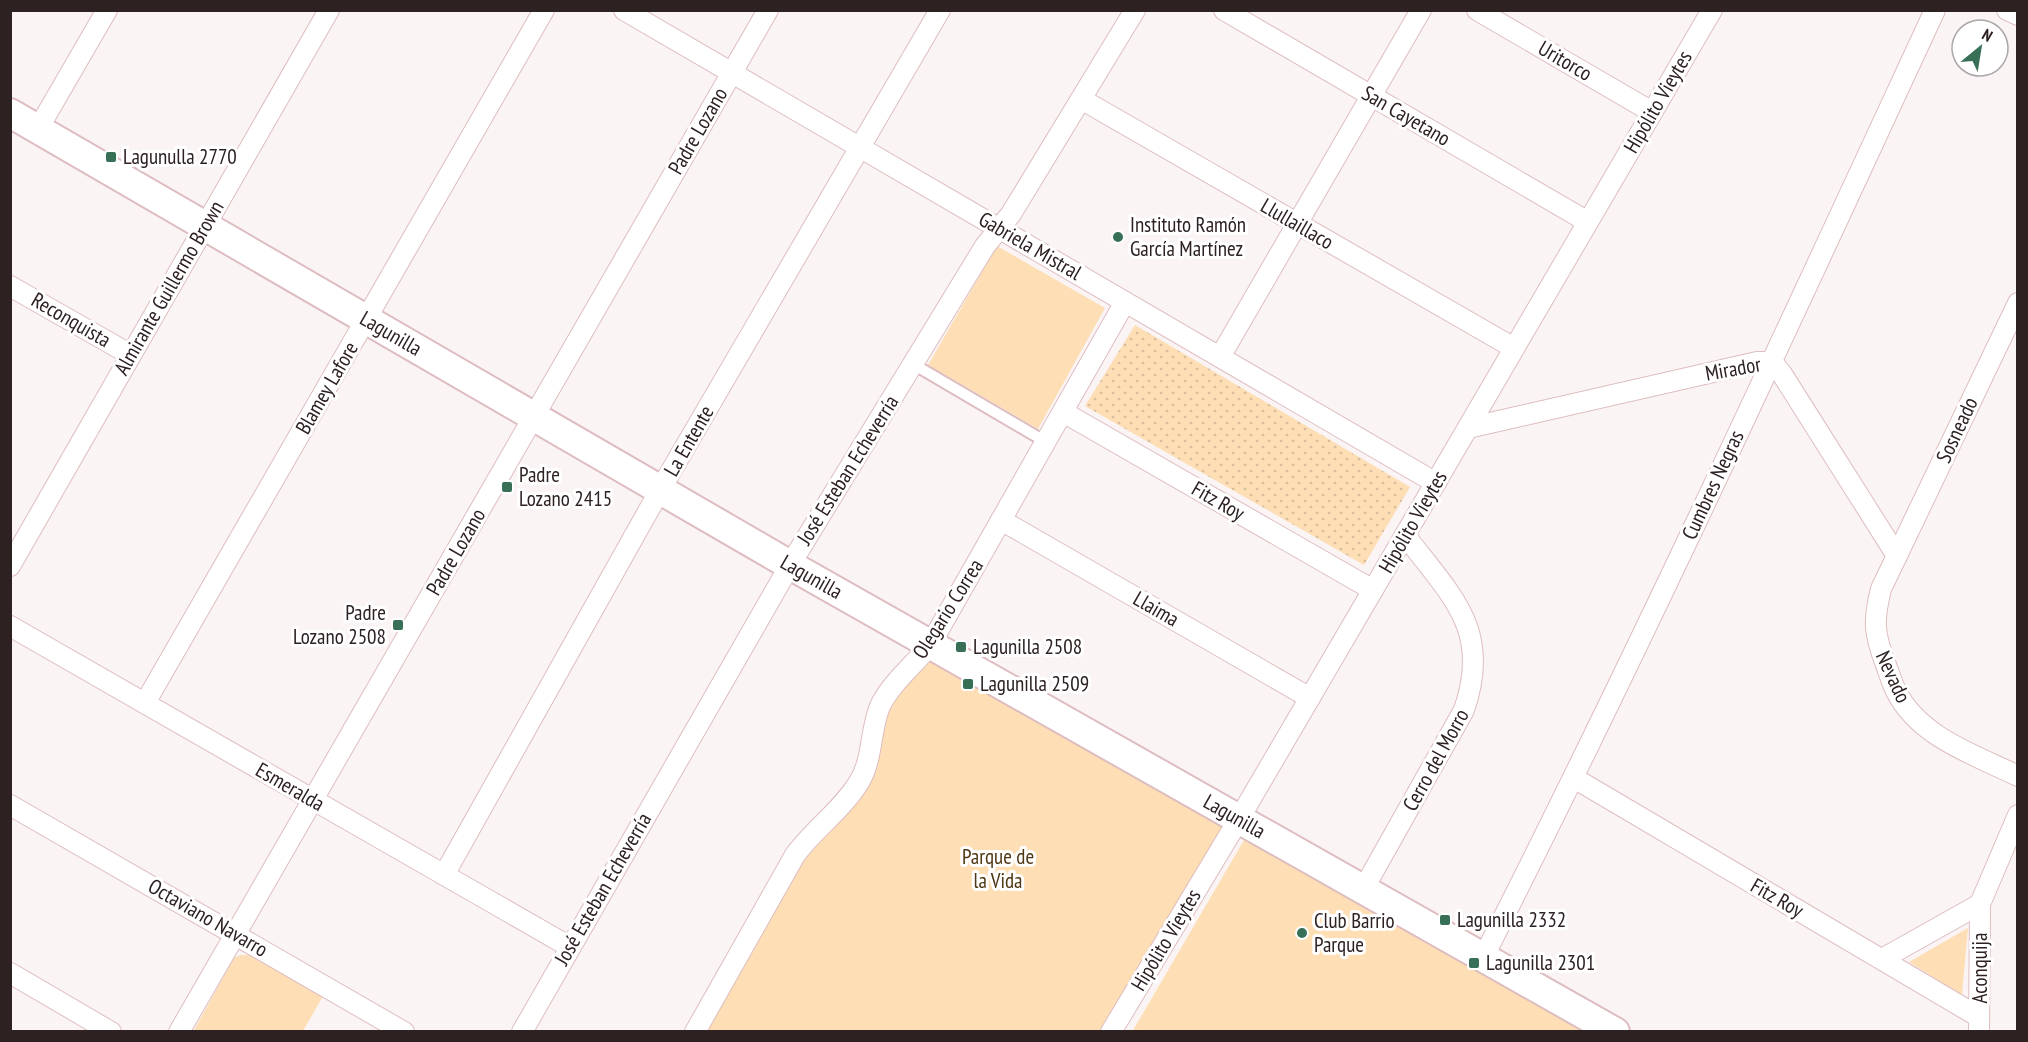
<svg xmlns="http://www.w3.org/2000/svg" width="2028" height="1042" font-family="'PT Sans Narrow',sans-serif">
<defs>
<pattern id="grass-dots" width="8" height="8" patternUnits="userSpaceOnUse" patternTransform="scale(1.5)"><rect width="8" height="8" fill="#fddeb5"/><path d="M2 2h.1M6 6h.1" fill="none" stroke="#d9be9b" stroke-width="1.8" stroke-linecap="round"/></pattern>
</defs>
<rect width="100%" height="100%" fill="#fbf4f4"/>
<path fill="url(#grass-dots)" d="M1135 325 1410 487 1364 565 1085 406Z"/>
<g fill="#fddeb5">
<path d="M997 246 1105 308 1038 429 928 365Z"/>
<path d="M930 645 1239 819 1111 1031 695 1032 795 855 851 794 873 727Z"/>
<path d="M1247 835 1583 1031 1132 1032Z"/>
<path d="M1968 928 1962 995 1909 962Z"/>
<path d="M241 955H248L323 996 303 1031 193 1032 234 958Z"/>
</g>
<g fill="none" stroke-linecap="round" stroke-linejoin="round">
<defs>
<path id="service" d="M913 364 1046 442"/>
<g id="minor">
<path d="M624 10 1436 483"/>
<path d="M1224 10 1588 222"/>
<path d="M1477 10 1652 112"/>
<path d="M2007 10 2018 15"/>
<path d="M1081 99 1514 348"/>
<path d="M38 129 107 10"/>
<path d="M10 286 131 355"/>
<path d="M2018 303 1881 589C1873 621 1874 634 1886 665 1889 673 1892 683 1896 691 1919 737 1973 754 2018 776"/>
<path d="M1220 357 1421 10"/>
<path d="M1063 412 1373 590"/>
<path d="M1468 428 1757 362H1772L1782 374 1897 556"/>
<path d="M1001 520 1310 698"/>
<path d="M10 566 329 10"/>
<path d="M10 626 570 947"/>
<path d="M145 703 544 10"/>
<path d="M1574 778 1979 1017"/>
<path d="M10 805 404 1032"/>
<path d="M444 875 660 490 940 10"/>
<path d="M1364 888 1464 710C1492 629 1451 596 1405 535"/>
<path d="M1484 956C1642 645 1788 327 1935 10"/>
<path d="M1882 959 1980 904"/>
<path d="M10 973 111 1032"/>
<path d="M179 1032 768 10"/>
<path d="M522 1032 790 565 985 246 1011 214 1135 10"/>
<path d="M695 1032 795 855C814 829 842 810 859 782 873 760 870 730 880 706 891 683 914 665 930 645L1125 302"/>
<path d="M1111 1032 1239 819 1712 10"/>
<path d="M1979 1032 1980 904 2018 815"/>
</g>
<g id="secondary">
<path id="s1" d="M10 113 790 565 1615 1032"/>
</g>
</defs>
<use href="#service" stroke="#debdc0" stroke-width="14"/>
<use href="#minor" stroke="#debdc0" stroke-width="22"/>
<use href="#secondary" stroke="#debdc0" stroke-width="32"/>
<use href="#service" stroke="#fff" stroke-width="10"/>
<use href="#minor" stroke="#fff" stroke-width="20"/>
<use href="#secondary" stroke="#fff" stroke-width="28"/>
</g>
<g fill="#376f57" stroke="#fff" stroke-width="2">
<rect x="105" y="151" width="12" height="12" rx="3"/>
<circle cx="1118" cy="237" r="6"/>
<rect x="501" y="481" width="12" height="12" rx="3"/>
<rect x="392" y="619" width="12" height="12" rx="3"/>
<rect x="955" y="641" width="12" height="12" rx="3"/>
<rect x="962" y="678" width="12" height="12" rx="3"/>
<rect x="1439" y="914" width="12" height="12" rx="3"/>
<circle cx="1302" cy="933" r="6"/>
<rect x="1468" y="957" width="12" height="12" rx="3"/>
</g>
<g text-anchor="middle" stroke-width="6" stroke-linejoin="round" paint-order="stroke">
<g font-size="21" fill="#2d2122" stroke="#fff">
<text transform="translate(1565 61) rotate(30)" y="7">Uritorco</text>
<text transform="translate(1658 102) rotate(-60)" y="7">Hipólito Vieytes</text>
<text transform="translate(1406 116) rotate(30)" y="7">San Cayetano</text>
<text transform="translate(698 131) rotate(-60)" y="7">Padre Lozano</text>
<text transform="translate(1297 224) rotate(30)" y="7">Llullaillaco</text>
<text transform="translate(1030 246) rotate(30)" y="7">Gabriela Mistral</text>
<text transform="translate(169 288) rotate(-60)" y="7">Almirante Guillermo Brown</text>
<text transform="translate(71 320) rotate(30)" y="7">Reconquista</text>
<text dy="7" stroke="none"><textPath href="#s1" startOffset="440">Lagunilla</textPath></text>
<text transform="translate(1733 369) rotate(-10)" y="7">Mirador</text>
<text transform="translate(327 388) rotate(-60)" y="7">Blamey Lafore</text>
<text transform="translate(1957 430) rotate(-65)" y="7">Sosneado</text>
<text transform="translate(689 441) rotate(-60)" y="7">La Entente</text>
<text transform="translate(848 470) rotate(-58)" y="7">José Esteban Echeverría</text>
<text transform="translate(1713 485) rotate(-65)" y="7">Cumbres Negras</text>
<text transform="translate(1218 501) rotate(30)" y="7">Fitz Roy</text>
<text transform="translate(1413 522) rotate(-60)" y="7">Hipólito Vieytes</text>
<text transform="translate(456 552) rotate(-60)" y="7">Padre Lozano</text>
<text dy="7" stroke="none"><textPath href="#s1" startOffset="926">Lagunilla</textPath></text>
<text transform="translate(948 609) rotate(-58)" y="7">Olegario Correa</text>
<text transform="translate(1156 609) rotate(30)" y="7">Llaima</text>
<text transform="translate(1893 677) rotate(65)" y="7">Nevado</text>
<text transform="translate(1436 760) rotate(-61)" y="7">Cerro del Morro</text>
<text transform="translate(290 787) rotate(30)" y="7">Esmeralda</text>
<text dy="7" stroke="none"><textPath href="#s1" startOffset="1412">Lagunilla</textPath></text>
<text transform="translate(603 889) rotate(-60)" y="7">José Esteban Echeverría</text>
<text transform="translate(1777 898) rotate(30)" y="7">Fitz Roy</text>
<text transform="translate(208 918) rotate(30)" y="7">Octaviano Navarro</text>
<text transform="translate(1166 940) rotate(-59)" y="7">Hipólito Vieytes</text>
<text transform="translate(1980 968) rotate(-90)" y="7">Aconquija</text>
</g>
<g font-size="21" fill="#2d2122" stroke="#fff" text-anchor="start">
<text x="123" y="164">Lagunulla 2770</text>
<text x="1130" y="232">Instituto Ramón<tspan x="1130" dy="24">García Martínez</tspan></text>
<text x="519" y="482">Padre<tspan x="519" dy="24">Lozano 2415</tspan></text>
<text x="386" y="620" text-anchor="end">Padre<tspan x="386" dy="24">Lozano 2508</tspan></text>
<text x="973" y="654">Lagunilla 2508</text>
<text x="980" y="691">Lagunilla 2509</text>
<text x="1457" y="927">Lagunilla 2332</text>
<text x="1314" y="928">Club Barrio<tspan x="1314" dy="24">Parque</tspan></text>
<text x="1486" y="970">Lagunilla 2301</text>
</g>
<g font-size="21" fill="#503714" stroke="#fff">
<text x="998" y="864">Parque de<tspan x="998" dy="24">la Vida</tspan></text>
</g>
</g>
<rect width="2028" height="1042" fill="none" stroke="#2d2122" stroke-width="24"/>
<g transform="translate(1980 48) rotate(30)"><circle r="28" fill="#ffffff" stroke="#aba6a7" stroke-width="1.5"/>
<path d="M0-4.5L10 22L0 15L-10 22Z" fill="#376f57"/>
<text y="-9" font-size="16" font-weight="bold" text-anchor="middle" fill="#2d2122">N</text>
</g>
</svg>
